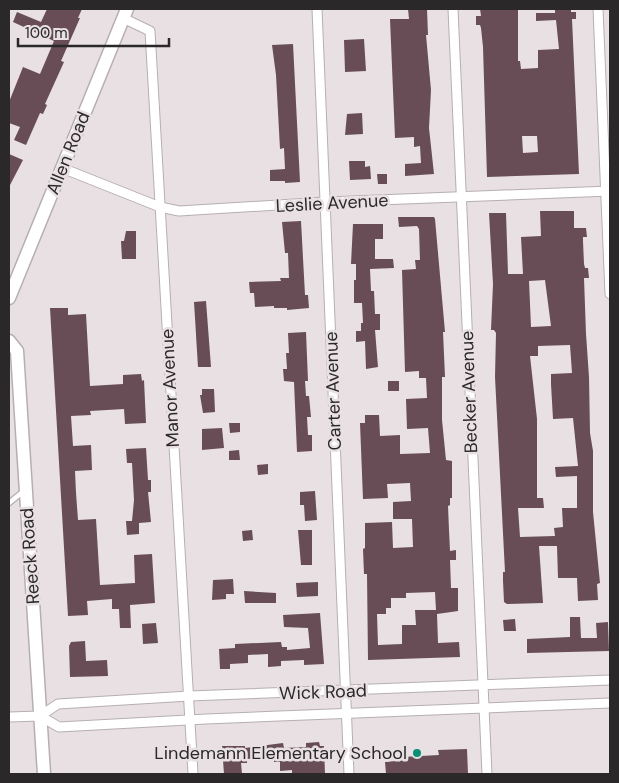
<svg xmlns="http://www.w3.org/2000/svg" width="619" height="783" font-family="'DM Sans',sans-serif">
<rect width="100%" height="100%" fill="#e8e0e3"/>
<g fill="#684c56" fill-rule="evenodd">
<path d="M47 9H82L78 18H80L61 61 64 62 45 104 47 105 43 114 40 113 26 145 14 140 20 127 9 123V102L23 67 40 74 54 41 13 22 17 12 41 22Z"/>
<path d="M408 9H427L428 35H426L431 90 429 128 434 174 405 176V164L421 163 420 146 414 147V137L395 138 390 19H409Z"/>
<path d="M480 9H518V61H520L521 69 538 68V50L559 49 556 20 536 21V13H555V9H571V12H576V19H572L579 174 487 177 483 47 481 28 480 25H476V16H481ZM522 136H537L538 152 523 153Z"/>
<path d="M364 39 366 71 345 72 344 40Z"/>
<path d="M293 44 300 182 285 183V181H270V170L285 169 284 148 280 149 276 75 272 45Z"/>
<path d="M362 113 363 134 345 135 347 114Z"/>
<path d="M9 154 23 160 9 187Z"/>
<path d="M349 161H365V167L370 166 371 179 350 180Z"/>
<path d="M377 174H387V184H378Z"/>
<path d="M540 211H574V228H586L587 237H583V241L584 264 585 268H588L589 278H584L586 334 589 377 590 433 593 451V512L600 583 597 584 598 600 578 601 577 578H558L557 546H539L543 603 507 604 504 602 503 581V572H505L495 377 496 333 494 330H491L493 284 489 213H506L508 274H523L521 237 541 236ZM545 280 551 326 531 327 529 281ZM570 345 572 373 551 374V384L553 419 573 418 578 466 555 467 556 477 577 476V508H562L563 527 554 528 555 536 520 537 518 508H544L543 498H537V419L530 356H538V346Z"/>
<path d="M398 217H434L435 219 445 332H443L445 377H442V420L446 460 452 461V498H450V505L448 506 449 530 450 551 456 550V560H450L451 588H458V611L437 614 438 643 459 642 460 657 368 660 367 574H364L363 549 365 548V523L392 522 393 548 413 547 412 519H393V502L411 501 410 483 387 484 388 498 363 499 360 423H365V415H379L380 436 400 435V454L430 453 428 428 407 429 406 399 427 398 426 378H419V371L405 372 402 270 416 269 415 260H420L419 229 417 226 399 227ZM435 592 436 610H415L416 625H402V644L378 645 377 614H386V608H391V598H406V593Z"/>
<path d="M301 221 305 295H308L309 308 287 310V308H274V306L255 307 254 293H250L249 282 281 281 280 278H289L288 253H285L282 222Z"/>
<path d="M353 224H383V239H375V259H393L394 268 370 269 371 291H374L375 314H380V330H375L378 367 366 369 365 341 356 342V331H361V323H363L362 303H354V280H356V264H351Z"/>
<path d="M126 231H136V259H122L121 241H124Z"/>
<path d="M206 301 211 367H198L194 302Z"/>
<path d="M50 308H68V315L86 314 90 386 123 384V375L141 374 142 381 144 380 146 423 125 424 124 409 90 411 91 415 71 416 73 446 91 445 92 470 75 471 76 493 78 520 96 519 100 585 135 583 134 555 152 554 155 603 130 605 131 628H120L119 609H112V599L87 601 88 615 68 616Z"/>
<path d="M306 332 308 381H305L306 396H309L311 417H307L308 435H312V451L297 452 294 382 284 381 283 369H287L286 353H289L288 333Z"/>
<rect x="388" y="381" width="11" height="10"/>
<path d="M202 389H214L215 412 203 413 200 395H202Z"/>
<path d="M229 423H240V432L230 433Z"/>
<path d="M222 428 224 448 202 450V429Z"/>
<path d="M146 448 148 480H151V492H148L151 522 139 523V534L127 535 126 521H132L134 500 132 463H127L126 449Z"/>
<path d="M239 450 240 460H229V451Z"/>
<path d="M268 464V474L258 475 257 465Z"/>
<path d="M315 491 317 520 305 521 304 505H300V492Z"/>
<path d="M252 530 253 540 243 541 242 531Z"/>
<path d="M298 530H312V565H301Z"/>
<path d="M233 579 234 594H226V599L212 600 213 580Z"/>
<path d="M318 582V596L297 597 296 583Z"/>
<path d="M244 591 276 593V603H245Z"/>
<path d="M320 613 324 664 304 665V660L281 661V666L268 667V654L248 655V663L230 664V669H220L219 649 235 648V644L281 642 282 647H287V650L310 648 308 628 284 627 283 615Z"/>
<path d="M570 617H580L581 638H597L596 623 608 622 609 651 527 653V639L570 637Z"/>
<path d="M515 619 516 631H504L503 620Z"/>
<path d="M156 623 158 643 143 644 142 624Z"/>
<path d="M85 641 86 661 107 660 108 676 70 677 69 646 71 642Z"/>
<path d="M319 742 320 746H324L325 774H292V770L280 771V762H274V757L247 759V763H241L242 774H224L222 746H245V748L283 743 284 748 306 747V743Z"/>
<path d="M467 749 468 774H386L385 762 396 761V759H403V757L439 755 438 750Z"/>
</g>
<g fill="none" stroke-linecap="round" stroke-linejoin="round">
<defs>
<path id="lane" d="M9 503 25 490"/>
<g id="street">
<path d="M317 9 349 774"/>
<path d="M453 9 487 774"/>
<path d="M598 9 610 294"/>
<path d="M123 18 150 31 193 774"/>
<path d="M62 168 160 207 179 211 326 202 610 191"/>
<path d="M40 716 58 704 189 696 610 680"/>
<path d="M9 717 40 716 59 727 206 719 610 703"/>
</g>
<g id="secondary">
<path d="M9 298 127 9"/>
<path d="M9 341 17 351 44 774"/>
</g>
</defs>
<use href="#lane" stroke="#b6afb1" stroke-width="7"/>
<use href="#street" stroke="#b6afb1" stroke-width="11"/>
<use href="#secondary" stroke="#b6afb1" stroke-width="15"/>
<use href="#lane" stroke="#fff" stroke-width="4.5"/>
<use href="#street" stroke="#fff" stroke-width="9"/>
<use href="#secondary" stroke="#fff" stroke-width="12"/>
</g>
<circle fill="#0a8f77" stroke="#e8e0e3" stroke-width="2" cx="417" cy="753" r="5"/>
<g text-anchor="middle" stroke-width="5" stroke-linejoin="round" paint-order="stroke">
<g font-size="18" fill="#2a2829" stroke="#e8e0e3">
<text transform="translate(68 153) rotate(-68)" y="6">Allen Road</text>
<text transform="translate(332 203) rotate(-3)" y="6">Leslie Avenue</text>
<text transform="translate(170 388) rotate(-93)" y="6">Manor Avenue</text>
<text transform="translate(333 391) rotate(-92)" y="6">Carter Avenue</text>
<text transform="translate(469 392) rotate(-92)" y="6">Becker Avenue</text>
<text transform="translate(30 556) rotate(-94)" y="6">Reeck Road</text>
<text transform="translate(323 692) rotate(-2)" y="6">Wick Road</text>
</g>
<g font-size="18" fill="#2a2829" stroke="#e8e0e3" text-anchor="end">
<text x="407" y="759">Lindemann Elementary School</text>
</g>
</g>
<rect width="619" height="783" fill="none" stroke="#2a2829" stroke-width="20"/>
<path d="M18 38v8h151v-8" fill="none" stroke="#2a2829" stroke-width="2.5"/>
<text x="25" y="38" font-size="15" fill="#2a2829" stroke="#e8e0e3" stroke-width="4" paint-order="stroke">100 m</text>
</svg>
